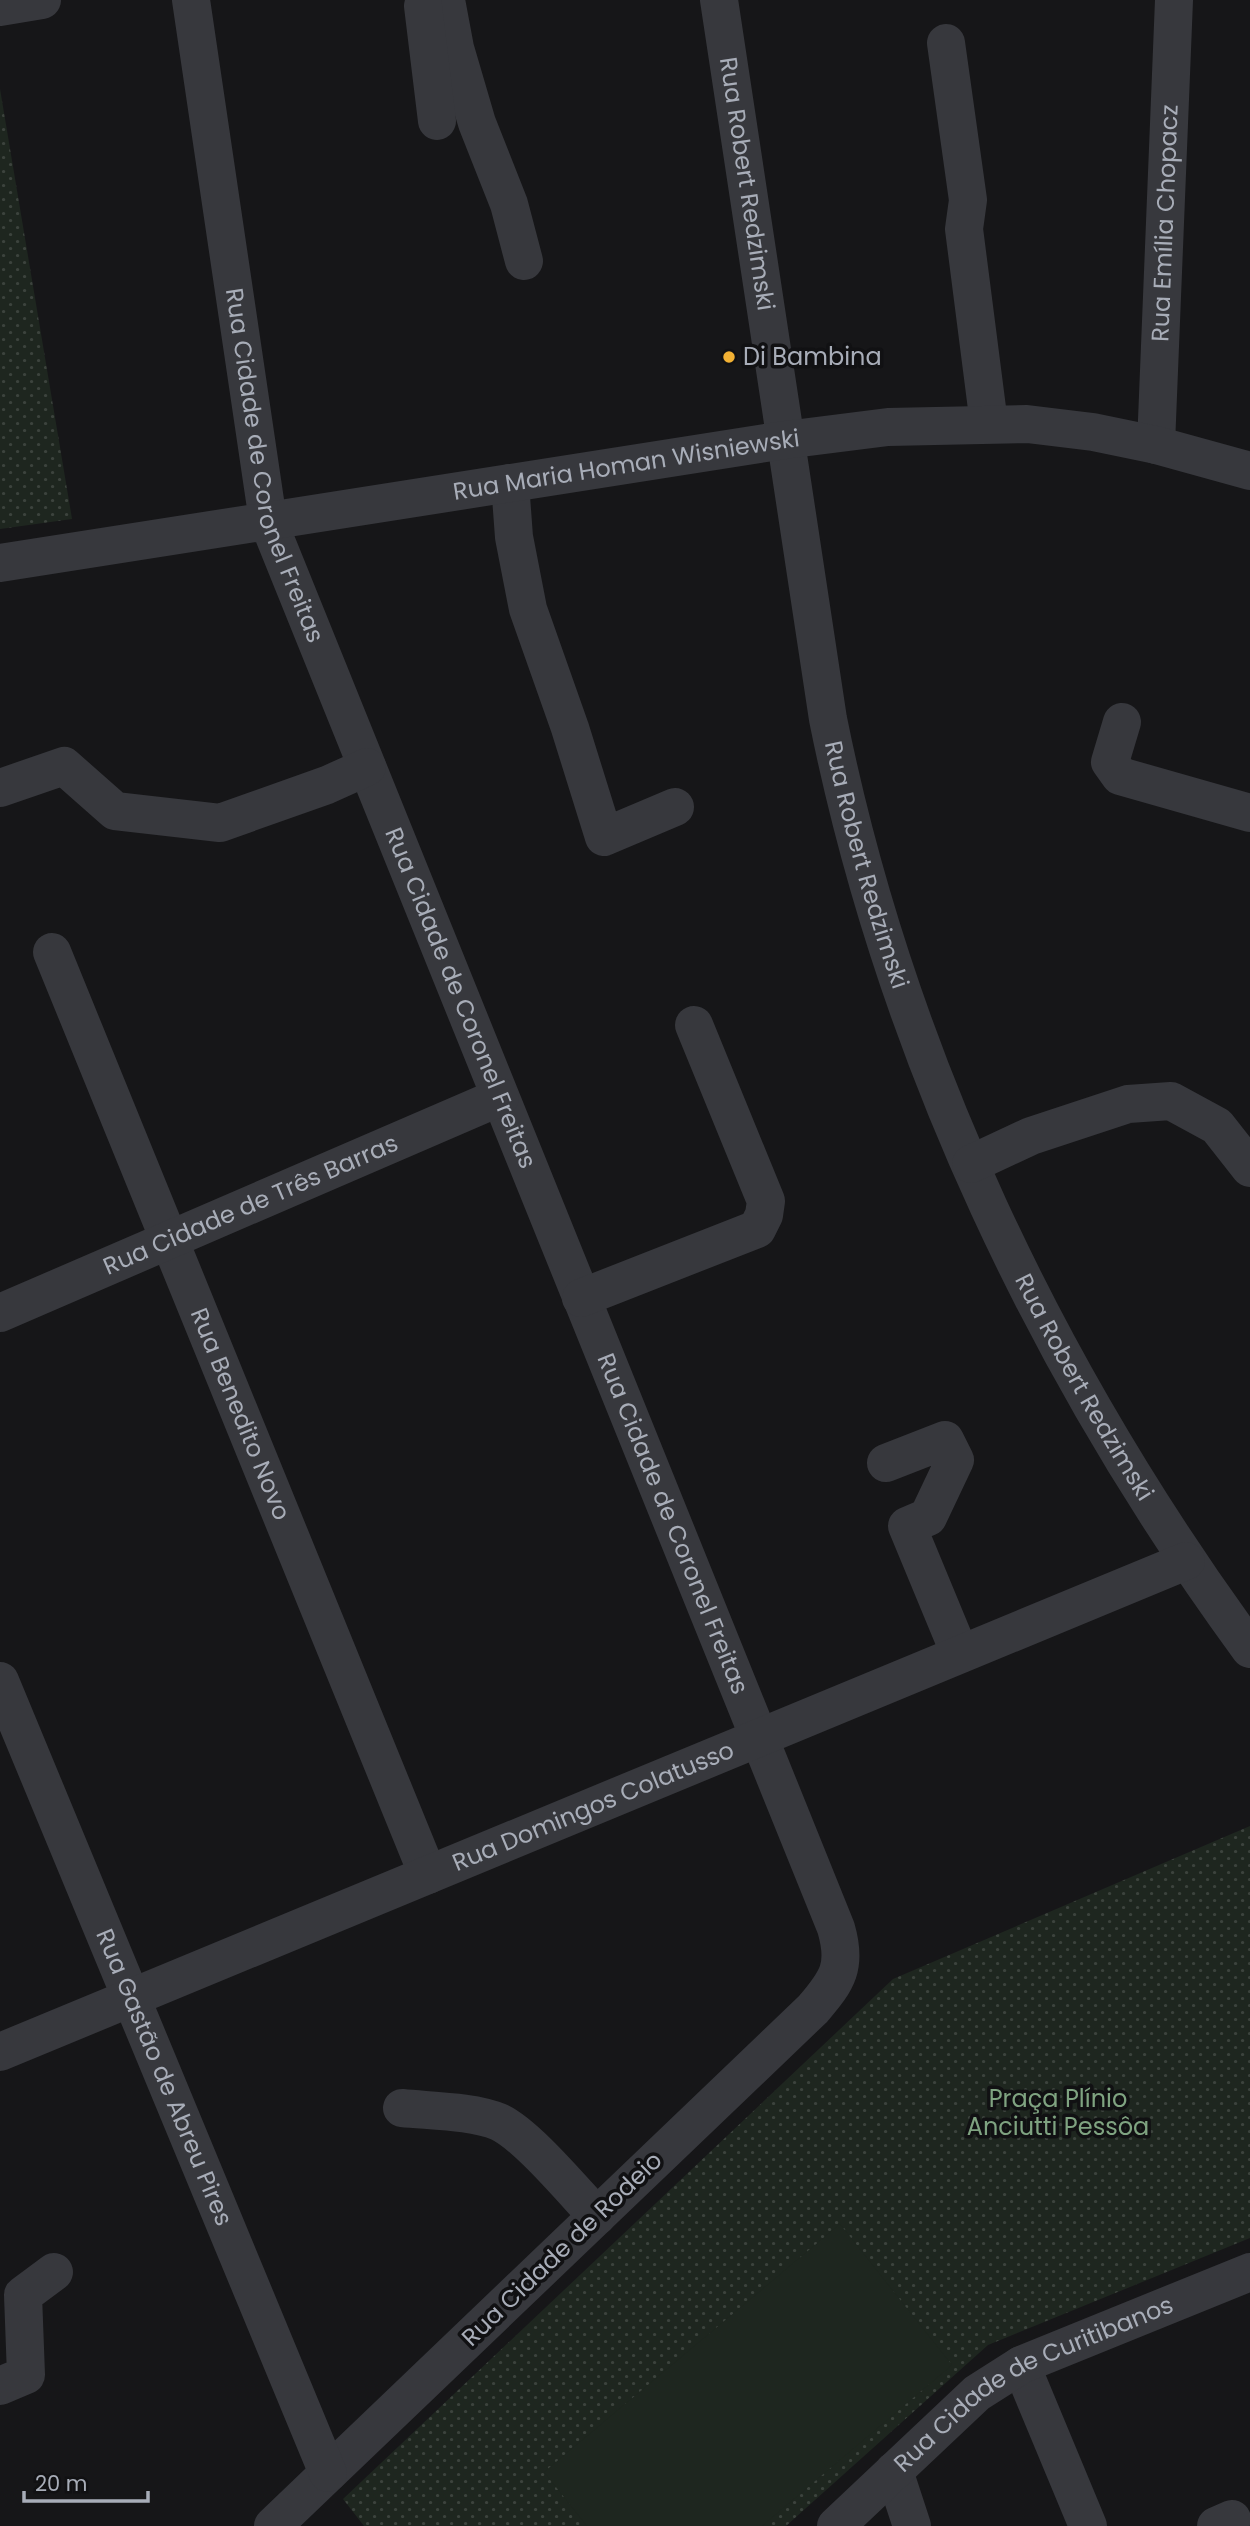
<svg xmlns="http://www.w3.org/2000/svg" width="1250" height="2526" font-family="Poppins,sans-serif">
<defs>
<pattern id="park-dots" width="8" height="8" patternUnits="userSpaceOnUse" patternTransform="scale(1.75)"><rect width="8" height="8" fill="#1e261f"/><path d="M2 2h.1M6 6h.1" fill="none" stroke="#3c433d" stroke-width="1.8" stroke-linecap="round"/></pattern>
</defs>
<rect width="100%" height="100%" fill="#161618"/>
<g fill="url(#park-dots)">
<path d="M0 89 72 519 0 529Z"/>
<path d="M1250 1826V2238L988 2345 786 2526H364L343 2499 893 1979Z"/>
</g>
<path fill="#1e261f" d="M840 2224 952 2365 762 2526H587L544 2472Z"/>
<g fill="none" stroke-linecap="round" stroke-linejoin="round">
<g stroke="#37383d" stroke-width="38">
<path id="s1" d="M191 0 268 521 836 1928C847 1966 838 1980 813 2009L273 2526"/>
<path d="M446 0 455 48 477 123 509 204 524 261"/>
<path id="s2" d="M719 0 828 719C896 1056 1048 1373 1250 1649"/>
<path d="M423 6 437 121"/>
<path d="M0 7 42 0"/>
<path d="M946 43 968 200 964 229 989 424"/>
<path id="s3" d="M1156 445 1174 0"/>
<path d="M510 483 514 537 528 609 570 728 604 837 675 807"/>
<path id="s4" d="M0 563 785 440 888 427 1027 424 1093 432 1156 445 1250 471"/>
<path d="M1122 722 1110 762 1120 776 1250 813"/>
<path d="M0 788 64 766 115 811 220 823 327 785 367 767"/>
<path id="s5" d="M52 952 428 1875"/>
<path d="M971 1164 1031 1136 1128 1104 1171 1101 1217 1126 1250 1168"/>
<path d="M581 1298 757 1229 764 1215 766 1201 694 1025"/>
<path id="s6" d="M0 1313 500 1097"/>
<path d="M886 1463 945 1440 955 1460 928 1517 907 1526 960 1654"/>
<path id="s7" d="M0 1681 328 2473"/>
<path id="s8" d="M0 2052 1186 1561"/>
<path d="M402 2108C431 2111 473 2111 499 2122 527 2135 574 2192 597 2216"/>
<path d="M1021 2365 1088 2526"/>
<path d="M0 2386 26 2375 23 2295 54 2272"/>
<path d="M894 2471 912 2526"/>
<path id="s9" d="M836 2526 977 2393 1021 2365 1250 2272"/>
<path d="M1216 2526 1232 2519"/>
</g>
</g>
<circle fill="#f2b134" stroke="#111113" stroke-width="2.5" cx="729" cy="357" r="7"/>
<g text-anchor="middle" stroke-width="7" stroke-linejoin="round" paint-order="stroke">
<g font-size="24" fill="#a8adb8" stroke="#111113">
<text dy="8" stroke="none"><textPath href="#s2" startOffset="186">Rua Robert Redzimski</textPath></text>
<text dy="8" stroke="none"><textPath href="#s3" startOffset="222">Rua Emília Chopacz</textPath></text>
<text dy="8" stroke="none"><textPath href="#s1" startOffset="474">Rua Cidade de Coronel Freitas</textPath></text>
<text dy="8" stroke="none"><textPath href="#s4" startOffset="634">Rua Maria Homan Wisniewski</textPath></text>
<text dy="8" stroke="none"><textPath href="#s2" startOffset="878">Rua Robert Redzimski</textPath></text>
<text dy="8" stroke="none"><textPath href="#s1" startOffset="1041">Rua Cidade de Coronel Freitas</textPath></text>
<text dy="8" stroke="none"><textPath href="#s6" startOffset="273">Rua Cidade de Três Barras</textPath></text>
<text dy="8" stroke="none"><textPath href="#s2" startOffset="1446">Rua Robert Redzimski</textPath></text>
<text dy="8" stroke="none"><textPath href="#s5" startOffset="499">Rua Benedito Novo</textPath></text>
<text dy="8" stroke="none"><textPath href="#s1" startOffset="1608">Rua Cidade de Coronel Freitas</textPath></text>
<text dy="8" stroke="none"><textPath href="#s8" startOffset="642">Rua Domingos Colatusso</textPath></text>
<text dy="8" stroke="none"><textPath href="#s7" startOffset="429">Rua Gastão de Abreu Pires</textPath></text>
<text transform="translate(562 2249) rotate(-44)" y="8">Rua Cidade de Rodeio</text>
<text dy="8" stroke="none"><textPath href="#s9" startOffset="247">Rua Cidade de Curitibanos</textPath></text>
</g>
<g font-size="24" fill="#a8adb8" stroke="#111113" text-anchor="start">
<text x="743" y="365">Di Bambina</text>
</g>
<g font-size="24" fill="#7fa381" stroke="#111113">
<text x="1058" y="2107">Praça Plínio<tspan x="1058" dy="28">Anciutti Pessôa</tspan></text>
</g>
</g>
<path d="M24 2491v10h124v-10" fill="none" stroke="#a8adb8" stroke-width="3.5"/>
<text x="35" y="2491" font-size="21" fill="#a8adb8" stroke="#111113" stroke-width="5" paint-order="stroke">20 m</text>
</svg>
